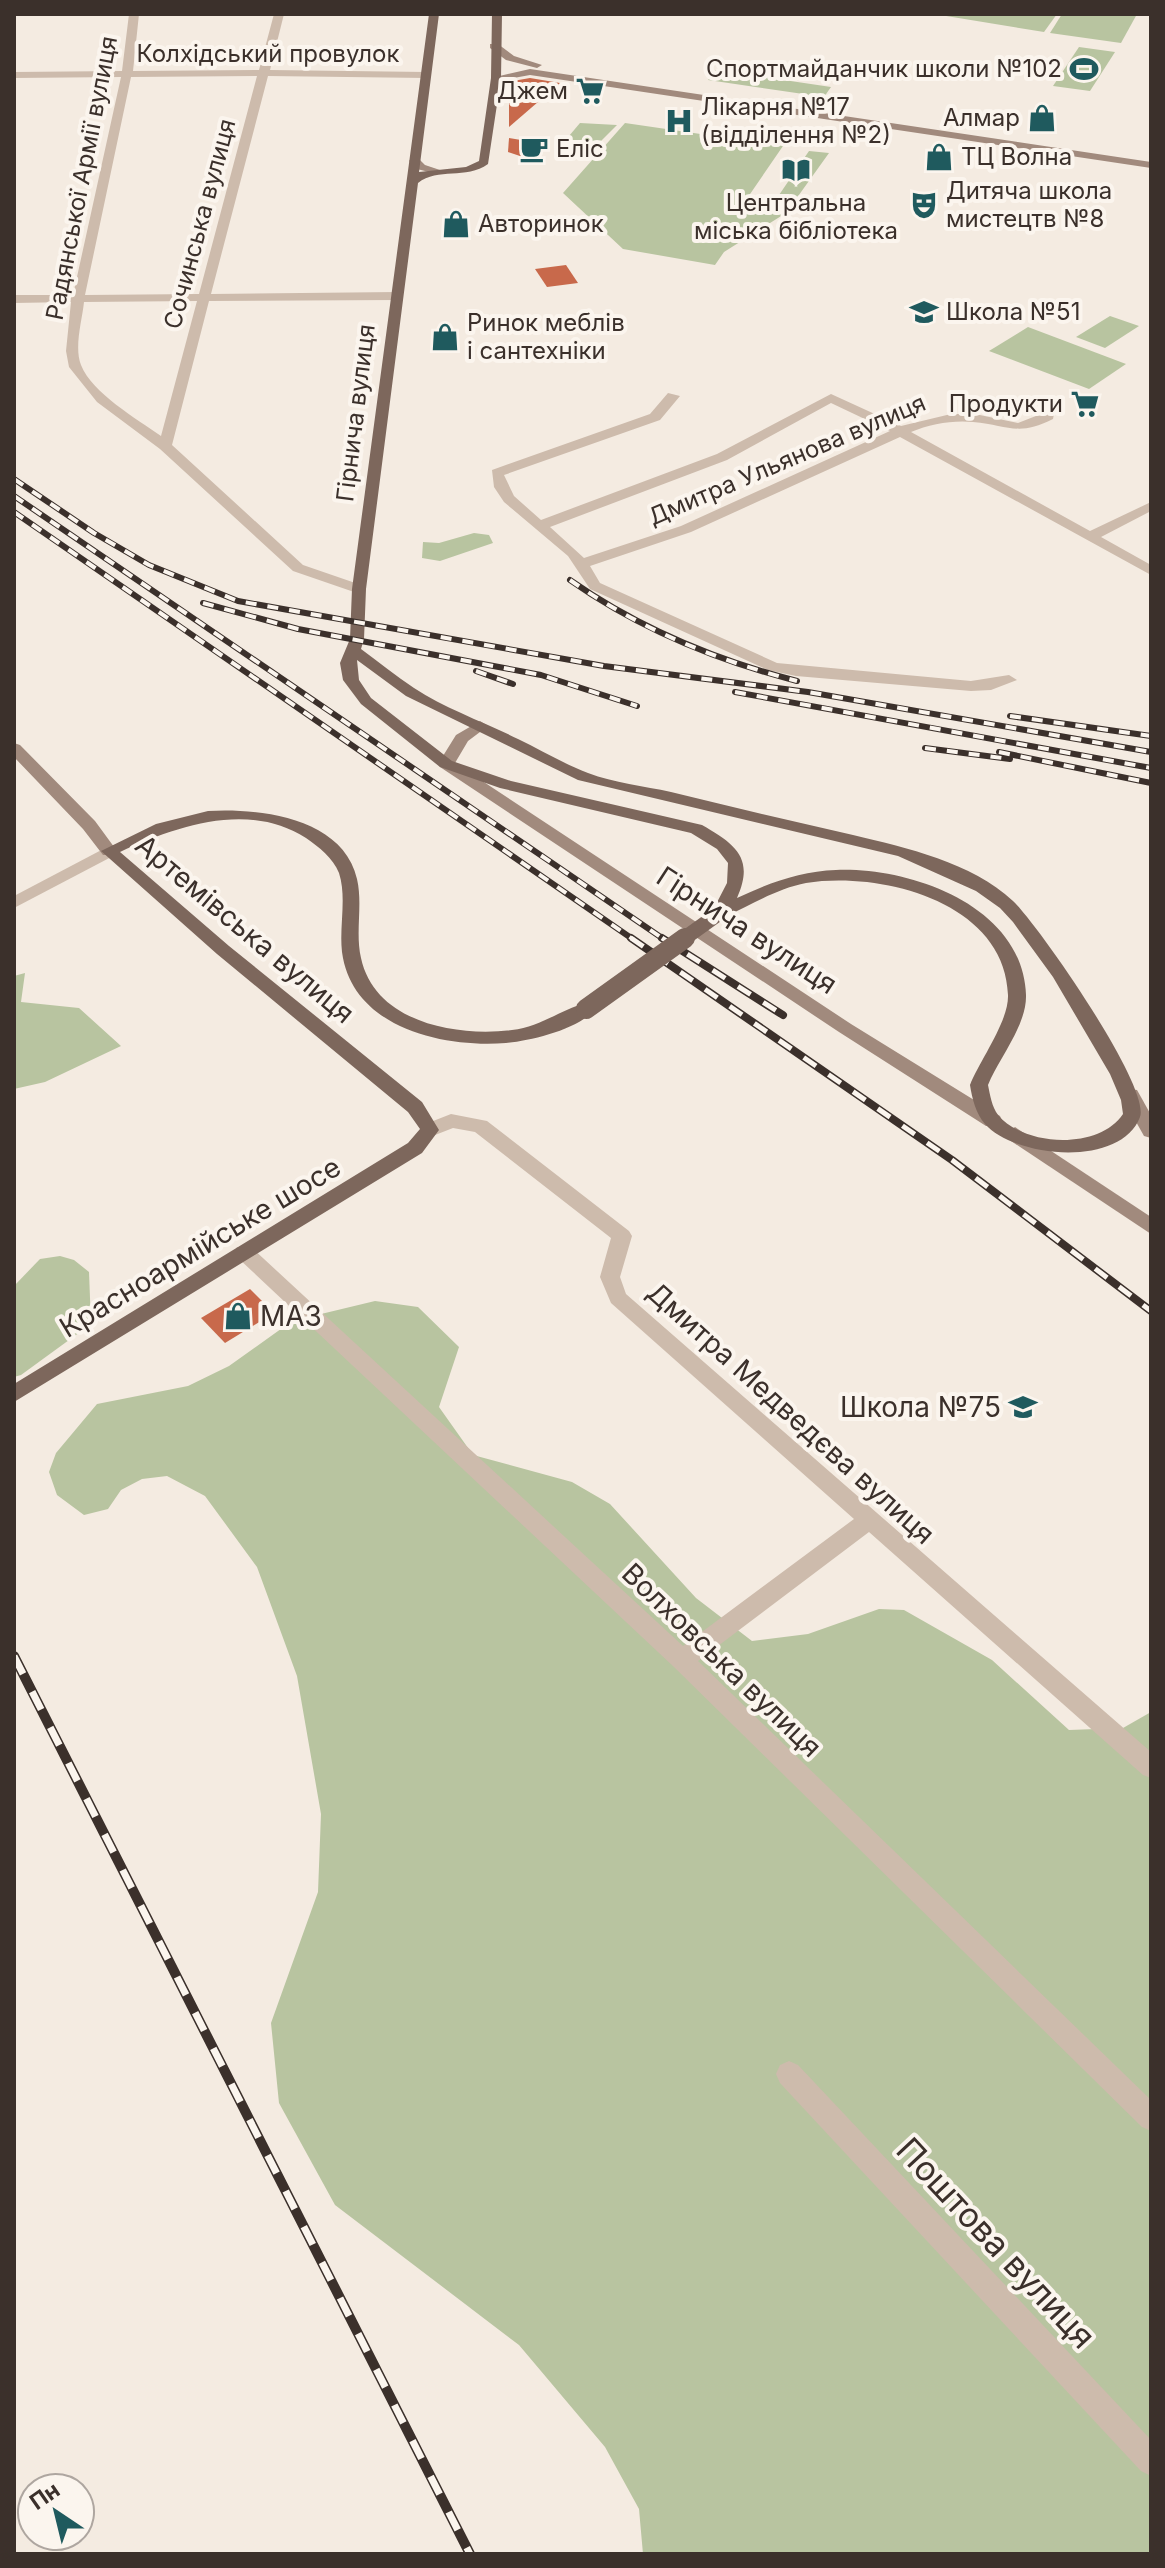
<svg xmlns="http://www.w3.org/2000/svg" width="1165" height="2568" font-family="Inter,sans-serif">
<rect width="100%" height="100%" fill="#f4ebe1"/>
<g fill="#b8c4a0">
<path d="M934 14H1057L1044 32Z"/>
<path d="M1062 14H1137L1121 43 1050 33Z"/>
<path d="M1079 47 1115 52 1090 91 1053 86Z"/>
<path d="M716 70 831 87 824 97 708 80Z"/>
<path d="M580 123 617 125 589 153 558 149Z"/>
<path d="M625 123 783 146 748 197 790 204 779 195 809 151 829 153 786 213 724 252 715 265 623 249 563 193Z"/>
<path d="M1110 316 1139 326 1105 348 1076 337Z"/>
<path d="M1028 327 1126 364 1089 389 989 351Z"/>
<path d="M474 533 489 535 493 543 440 561 422 558 423 542 439 543Z"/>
<path d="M25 973 21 1002 79 1008 121 1046 45 1082 14 1089V976Z"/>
<path d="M60 1256 74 1260 89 1272 91 1324 21 1375 14 1377V1286L40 1259Z"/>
<path d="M375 1301 418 1307 459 1347 439 1407 473 1455 572 1482 610 1504 696 1598 752 1641 808 1634 879 1609 904 1610 992 1660 1069 1730 1123 1728 1151 1712V2554H643L639 2509 605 2447 519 2345 335 2205 279 2103 271 2023 318 1892 321 1814 297 1676 257 1567 205 1496 167 1476 142 1479 121 1490 108 1509 84 1515 57 1495 49 1472 56 1453 97 1404 188 1386 229 1366 292 1321Z"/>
</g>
<g fill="#c8694b">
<path d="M530 78 560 83 509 127V85L513 81Z"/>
<path d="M509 138 545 144 526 158 508 152Z"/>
<path d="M566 265 578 283 547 287 535 269Z"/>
<path d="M250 1289 274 1313 225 1343 201 1318Z"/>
</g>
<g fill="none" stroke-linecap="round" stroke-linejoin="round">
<g fill="#cdbbac" fill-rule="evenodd">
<path d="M129 14H139L133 71 259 70 274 14H284L270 70 426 72 431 75 426 78 268 76 211 294 397 292 403 296 397 300 209 301 172 445 303 565 364 586V592H354L293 571 160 449 97 402 69 367 66 351 71 302 14 303V295H73L121 77 14 78V72L122 71ZM257 76 199 294 85 295 131 77ZM197 301 161 436C137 419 92 393 81 365 74 347 82 321 84 302Z"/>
<path d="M668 393 680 396 660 420 504 475 514 496 541 520 717 454 831 394 901 426 951 414H975L1018 423 1041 414 1043 406 1048 405 1055 409 1053 419C1018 437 1008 425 973 422 953 420 930 424 911 432L1090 531 1151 502V511L1101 537 1151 565V575L900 437 691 532 590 566 600 583 777 663 971 681 1009 675 1017 680 991 690 971 691 796 676 768 670 590 589 568 556 504 502 494 487 492 470 650 414ZM831 403 890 431 681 526 584 558 550 527 727 460Z"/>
<path d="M109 846 115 847 117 851 115 855 14 908V896Z"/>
<path d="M451 1114 487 1121 629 1231 632 1236 620 1277 626 1294 1151 1752V1778L1143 1775 869 1532 698 1661 1151 2100V2131L1142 2127 674 1667 237 1257 234 1252 237 1247H251L683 1646 854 1519 611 1303 600 1277 611 1238 475 1132 453 1128 430 1137 423 1135 421 1130 423 1125Z"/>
<path d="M789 2061 798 2065 1151 2440V2476L1141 2471 780 2083 776 2074 780 2065Z"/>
</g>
<g fill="#a18a7d" fill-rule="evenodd">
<path d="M490 44H498L514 56 542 65 537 68 506 60 490 48Z"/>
<path d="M530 69 1151 162V168L530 75 496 81 491 78Z"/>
<path d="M411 159H419L425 165 443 171 437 174 417 169 409 161Z"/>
<path d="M480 721 488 726 468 741 455 763 851 1024 1000 1116 1002 1121 1000 1126H986L839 1032 440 767 438 764 456 735Z"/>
<path d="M14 743 20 745 95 821 117 851 115 855H103L83 829 14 757Z"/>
<path d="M1130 1089 1137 1090 1151 1115V1138L1144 1136 1121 1095Z"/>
<path d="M1015 1127 1151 1217V1234L1008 1139 1006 1134Z"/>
</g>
<g fill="#7d675c" fill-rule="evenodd">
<path d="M429 14H439L419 172 466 167 479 161 491 78 492 14H502L501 78 488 164C466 180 438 167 418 183L366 589 364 639 361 649C379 662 396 676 414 688 446 709 484 722 518 739 541 750 564 764 588 773 614 783 644 786 671 792 731 807 792 821 853 835 907 848 971 862 1013 901 1039 926 1151 1087 1140 1117 1121 1168 1015 1158 985 1124 976 1114 972 1098 970 1085 980 1060 1009 1021 1008 995 1005 902 881 871 806 883 779 888 752 904 727 916H715L712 912 727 883 728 863 717 849 691 833 500 788 440 767 361 704 343 680 340 663 350 639 352 589ZM357 660 406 696 578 780 898 856 976 891 1000 908 1013 922 1053 977 1110 1074 1121 1100 1123 1114C1099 1150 1025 1147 998 1115 992 1107 990 1095 988 1085 999 1058 1027 1025 1026 995 1023 906 911 867 836 870 801 871 769 883 737 898 755 858 735 844 702 825L511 781 452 761 371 698 359 680Z"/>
<path d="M208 811C258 808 343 817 357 879 363 905 355 932 361 958 375 1023 457 1037 512 1030 540 1027 560 1010 586 1003L595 1009C580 1029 530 1041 506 1043 443 1048 352 1028 342 952 339 926 347 898 339 873 333 858 319 847 306 838 248 801 177 826 120 852L229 946 422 1102 439 1130 422 1153 14 1402V1384L408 1143 420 1129 408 1112 217 954 101 851 156 824Z"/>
</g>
<defs>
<g id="rail-far2">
<path d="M14 479 94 533 149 565 238 601 604 666 808 692 1151 752"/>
<path d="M14 496 665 940"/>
<path d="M14 512 634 940"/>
<path d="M570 580C640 629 715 660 797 681"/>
<path d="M203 603 298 629 541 675 637 706"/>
<path d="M476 671 513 684"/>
<path d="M735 692 1151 768"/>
<path d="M1010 716 1151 736"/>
<path d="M925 748 1010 759"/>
<path d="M999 752 1151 783"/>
</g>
<g id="rail-far1">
<path d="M631 938 952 1160 1151 1311"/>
<path d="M662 938 783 1015"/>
</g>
<path id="rail" d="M14 1656 470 2554"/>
</defs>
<use href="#rail-far2" stroke="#3b302b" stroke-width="6"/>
<use href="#rail-far1" stroke="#3b302b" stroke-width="8"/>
<use href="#rail" stroke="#3b302b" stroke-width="10"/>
<use href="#rail-far2" stroke="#fbf5ee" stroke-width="4" stroke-dasharray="11" stroke-linecap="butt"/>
<use href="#rail-far1" stroke="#fbf5ee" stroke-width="5" stroke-dasharray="15" stroke-linecap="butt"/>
<use href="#rail" stroke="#fbf5ee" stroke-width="7" stroke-dasharray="20" stroke-linecap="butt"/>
<path stroke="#7d675c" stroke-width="15" d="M682 940 721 912"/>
<path stroke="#7d675c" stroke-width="20" d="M586 1009 685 938"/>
</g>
<defs>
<symbol id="stadium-bare" viewBox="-9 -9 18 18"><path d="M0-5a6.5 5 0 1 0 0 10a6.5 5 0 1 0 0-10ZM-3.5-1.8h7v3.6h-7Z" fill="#1f5a5e" stroke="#fbf5ee" stroke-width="2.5" paint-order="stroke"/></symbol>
<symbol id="supermarket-bare" viewBox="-9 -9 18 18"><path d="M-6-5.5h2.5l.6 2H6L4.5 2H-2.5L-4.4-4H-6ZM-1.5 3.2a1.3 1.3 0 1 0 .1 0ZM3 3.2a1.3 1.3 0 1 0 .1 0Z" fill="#1f5a5e" stroke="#fbf5ee" stroke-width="2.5" paint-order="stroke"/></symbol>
<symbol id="shop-bare" viewBox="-9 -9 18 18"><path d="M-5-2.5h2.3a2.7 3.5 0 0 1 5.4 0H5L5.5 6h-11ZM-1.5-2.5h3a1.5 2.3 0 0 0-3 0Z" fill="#1f5a5e" stroke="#fbf5ee" stroke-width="2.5" paint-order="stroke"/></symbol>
<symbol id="hospital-bare" viewBox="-9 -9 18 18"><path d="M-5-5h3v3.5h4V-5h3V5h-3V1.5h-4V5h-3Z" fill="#1f5a5e" stroke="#fbf5ee" stroke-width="2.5" paint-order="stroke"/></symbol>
<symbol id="cafe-bare" viewBox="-9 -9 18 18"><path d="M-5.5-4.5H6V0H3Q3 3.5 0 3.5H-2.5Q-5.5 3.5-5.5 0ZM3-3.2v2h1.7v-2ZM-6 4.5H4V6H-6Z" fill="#1f5a5e" stroke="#fbf5ee" stroke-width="2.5" paint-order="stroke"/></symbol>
<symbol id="library-bare" viewBox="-9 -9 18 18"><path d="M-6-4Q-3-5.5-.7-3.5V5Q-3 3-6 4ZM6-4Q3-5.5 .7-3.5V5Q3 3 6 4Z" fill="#1f5a5e" stroke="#fbf5ee" stroke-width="2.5" paint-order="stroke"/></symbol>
<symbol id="theatre-bare" viewBox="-9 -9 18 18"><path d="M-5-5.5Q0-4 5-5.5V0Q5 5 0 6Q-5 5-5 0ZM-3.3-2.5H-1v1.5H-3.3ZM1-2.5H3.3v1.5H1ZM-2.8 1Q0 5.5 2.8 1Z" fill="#1f5a5e" stroke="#fbf5ee" stroke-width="2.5" paint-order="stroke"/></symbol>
<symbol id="school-bare" viewBox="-9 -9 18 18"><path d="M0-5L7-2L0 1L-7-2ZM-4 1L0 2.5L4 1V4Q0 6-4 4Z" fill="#1f5a5e" stroke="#fbf5ee" stroke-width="2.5" paint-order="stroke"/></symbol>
</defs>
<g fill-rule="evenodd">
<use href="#stadium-bare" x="1064" y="49" width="40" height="40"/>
<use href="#supermarket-bare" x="570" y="71" width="40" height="40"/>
<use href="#shop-bare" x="1022" y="98" width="40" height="40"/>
<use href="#hospital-bare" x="659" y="101" width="40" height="40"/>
<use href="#cafe-bare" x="514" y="129" width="40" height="40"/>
<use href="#shop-bare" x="919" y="137" width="40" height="40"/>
<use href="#library-bare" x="776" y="150" width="40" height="40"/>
<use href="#theatre-bare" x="904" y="185" width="40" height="40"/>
<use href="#shop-bare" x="436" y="204" width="40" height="40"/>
<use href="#school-bare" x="904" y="292" width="40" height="40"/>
<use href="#shop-bare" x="425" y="317" width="40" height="40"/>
<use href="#supermarket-bare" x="1065" y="384" width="40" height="40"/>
<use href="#shop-bare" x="218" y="1296" width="40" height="40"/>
<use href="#school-bare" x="1003" y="1387" width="40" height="40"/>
</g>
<g text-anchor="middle" stroke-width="8" stroke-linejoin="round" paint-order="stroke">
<g font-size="24" fill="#3b302b" stroke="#fbf5ee">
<text x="268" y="62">Колхідський провулок</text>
<text transform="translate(82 178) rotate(-79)" y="8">Радянської Армії вулиця</text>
<text transform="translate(200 224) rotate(-75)" y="8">Сочинська вулиця</text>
<text transform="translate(356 413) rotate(-83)" y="8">Гірнича вулиця</text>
<text transform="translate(787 460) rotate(-23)" y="8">Дмитра Ульянова вулиця</text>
</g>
<g font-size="24" fill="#3b302b" stroke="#fbf5ee" text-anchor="start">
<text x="1062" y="77" text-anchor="end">Спортмайданчик школи №102</text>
<text x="568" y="99" text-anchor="end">Джем</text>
<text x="701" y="115">Лікарня №17<tspan x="701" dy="28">(відділення №2)</tspan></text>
<text x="1020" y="126" text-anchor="end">Алмар</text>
<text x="556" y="157">Еліс</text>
<text x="961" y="165">ТЦ Волна</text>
<text x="946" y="199">Дитяча школа<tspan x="946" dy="28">мистецтв №8</tspan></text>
<text x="796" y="211" text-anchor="middle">Центральна<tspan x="796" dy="28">міська бібліотека</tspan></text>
<text x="478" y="232">Авторинок</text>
<text x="946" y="320">Школа №51</text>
<text x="467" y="331">Ринок меблів<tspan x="467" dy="28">і сантехніки</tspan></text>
<text x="1063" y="412" text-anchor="end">Продукти</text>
</g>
<g font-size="28" fill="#3b302b" stroke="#fbf5ee">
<text transform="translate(245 929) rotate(40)" y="10">Артемівська вулиця</text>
<text transform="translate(747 930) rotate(33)" y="10">Гірнича вулиця</text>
<text transform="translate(200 1247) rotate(-31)" y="10">Красноармійське шосе</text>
<text transform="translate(791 1413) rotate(42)" y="10">Дмитра Медведєва вулиця</text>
<text transform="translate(722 1660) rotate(44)" y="10">Волховська вулиця</text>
</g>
<g font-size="28" fill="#3b302b" stroke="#fbf5ee" text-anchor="start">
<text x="260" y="1326">МАЗ</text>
<text x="1001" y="1417" text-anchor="end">Школа №75</text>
</g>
<g font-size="34" fill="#3b302b" stroke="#fbf5ee">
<text transform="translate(996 2243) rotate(47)" y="12">Поштова вулиця</text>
</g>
</g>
<rect width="1165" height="2568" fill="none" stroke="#3b302b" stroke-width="32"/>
<g transform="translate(56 2512) rotate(325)"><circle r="38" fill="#fbf5ee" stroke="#aea6a0" stroke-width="2"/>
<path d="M0-6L14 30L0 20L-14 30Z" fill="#1f5a5e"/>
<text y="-12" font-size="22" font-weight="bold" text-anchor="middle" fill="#3b302b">Пн</text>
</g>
</svg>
